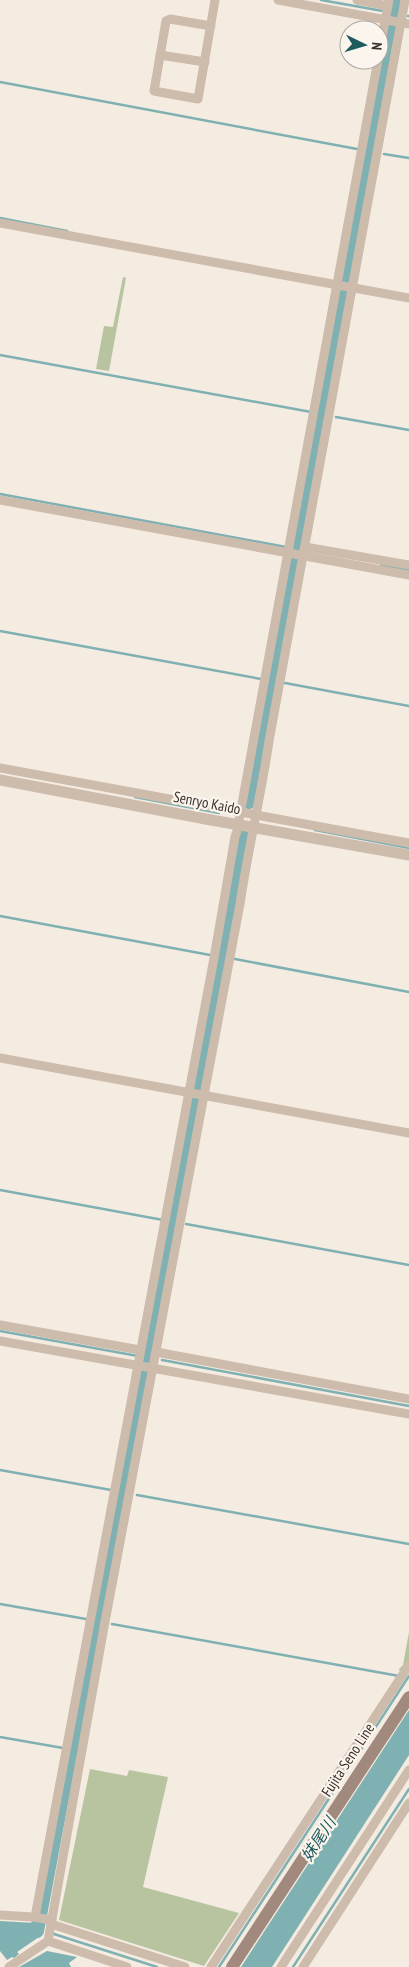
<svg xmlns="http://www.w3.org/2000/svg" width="409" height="1967" font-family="'PT Sans Narrow','Noto Sans JP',sans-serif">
<rect width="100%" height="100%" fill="#f4ebe1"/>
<g fill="#b8c4a0">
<path d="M123 277 126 278 109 371 96 369 104 326 113 327Z"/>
<path d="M409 1632V1661L401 1674 399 1669 403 1665Z"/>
<path d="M90 1769 127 1776 129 1770 168 1777 143 1887 239 1913 204 1966 59 1920Z"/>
</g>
<g fill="#7fb0b2">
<path d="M409 1710V1755L272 1967H241Z"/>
<path d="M0 1921 35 1923 36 1921 38 1924 42 1925 45 1923 42 1935 17 1952 19 1954 14 1958 12 1957 7 1960 0 1951Z"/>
<path d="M47 1951 77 1957 69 1963 71 1967H19Z"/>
</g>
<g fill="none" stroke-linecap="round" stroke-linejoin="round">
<g stroke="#7fb0b2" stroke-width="2.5">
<path d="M321 0 383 11"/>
<path d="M408 16H409"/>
<path d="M0 82 357 149"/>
<path d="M384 154 409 158"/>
<path d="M0 218 67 231"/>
<path d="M0 355 311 412"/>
<path d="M336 417 409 430"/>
<path d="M0 494 286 547"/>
<path d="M381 565 409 570"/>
<path d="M0 631 261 679"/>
<path d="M285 683 409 706"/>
<path d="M135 797 219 813"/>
<path d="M315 830 409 848"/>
<path d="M0 916 210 955"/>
<path d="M217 956 224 958"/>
<path d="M235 959 409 992"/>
<path d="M0 1190 174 1222"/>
<path d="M186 1224 409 1265"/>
<path d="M0 1331 149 1358"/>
<path d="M162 1360 409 1406"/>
<path d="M0 1470 111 1490"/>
<path d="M137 1495 409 1544"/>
<path d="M0 1604 86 1619"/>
<path d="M93 1621 100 1622"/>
<path d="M112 1624 399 1676"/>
<path d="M0 1737 63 1748"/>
<path d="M54 1934 157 1967"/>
<path d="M219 1967 409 1676"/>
<path d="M293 1967 409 1789"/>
</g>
<g stroke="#7fb0b2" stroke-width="14">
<path d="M249 802 394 0"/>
<path d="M37 1931 243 836"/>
</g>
<g stroke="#cdbbac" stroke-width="9">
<path d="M278 0 409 24"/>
<path d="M357 0 388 6"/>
<path d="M211 26 170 19 166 21 154 91 198 99 215 0"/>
<path d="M379 54 389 0"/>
<path d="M160 55 205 62"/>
<path d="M0 223 409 298"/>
<path d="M0 500 409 575"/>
<path d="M305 547 409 565"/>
<path d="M0 768 409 843"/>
<path d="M0 1058 409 1133"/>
<path d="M0 1325 140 1350"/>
<path d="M0 1341 409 1414"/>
<path d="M156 1352 409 1399"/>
<path d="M0 1915 33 1917 52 1920"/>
<path d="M35 1917 214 958 235 837 237 831 378 60"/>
<path d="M51 1924 185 1967"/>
<path d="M9 1967 48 1941"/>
<path d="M127 1967 48 1941 104 1627 240 904C248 849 261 796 269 741L405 0"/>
<path d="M211 1967 409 1665"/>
<path d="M281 1967 409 1770"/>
<path d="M303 1967 409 1803"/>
</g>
<path stroke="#cdbbac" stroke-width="11" d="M0 780 211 820 409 855"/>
<path stroke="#a18a7d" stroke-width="12" d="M232 1967 409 1697"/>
</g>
<g text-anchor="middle" stroke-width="4.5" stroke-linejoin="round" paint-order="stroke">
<g font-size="15" fill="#3b302b" stroke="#fbf5ee">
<text transform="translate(207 803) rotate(11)" y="5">Senryo Kaido</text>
<text transform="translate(348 1760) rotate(-57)" y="5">Fujita Seno Line</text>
</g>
<g font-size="16" font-style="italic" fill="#1f5a5e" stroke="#fbf5ee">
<text transform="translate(318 1839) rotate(-57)" y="6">妹尾川</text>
</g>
</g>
<g transform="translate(364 45) rotate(95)"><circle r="24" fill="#fbf5ee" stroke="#aea6a0"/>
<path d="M0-4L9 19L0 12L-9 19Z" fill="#1f5a5e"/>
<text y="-8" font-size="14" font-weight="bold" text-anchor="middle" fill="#3b302b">N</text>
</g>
</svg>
